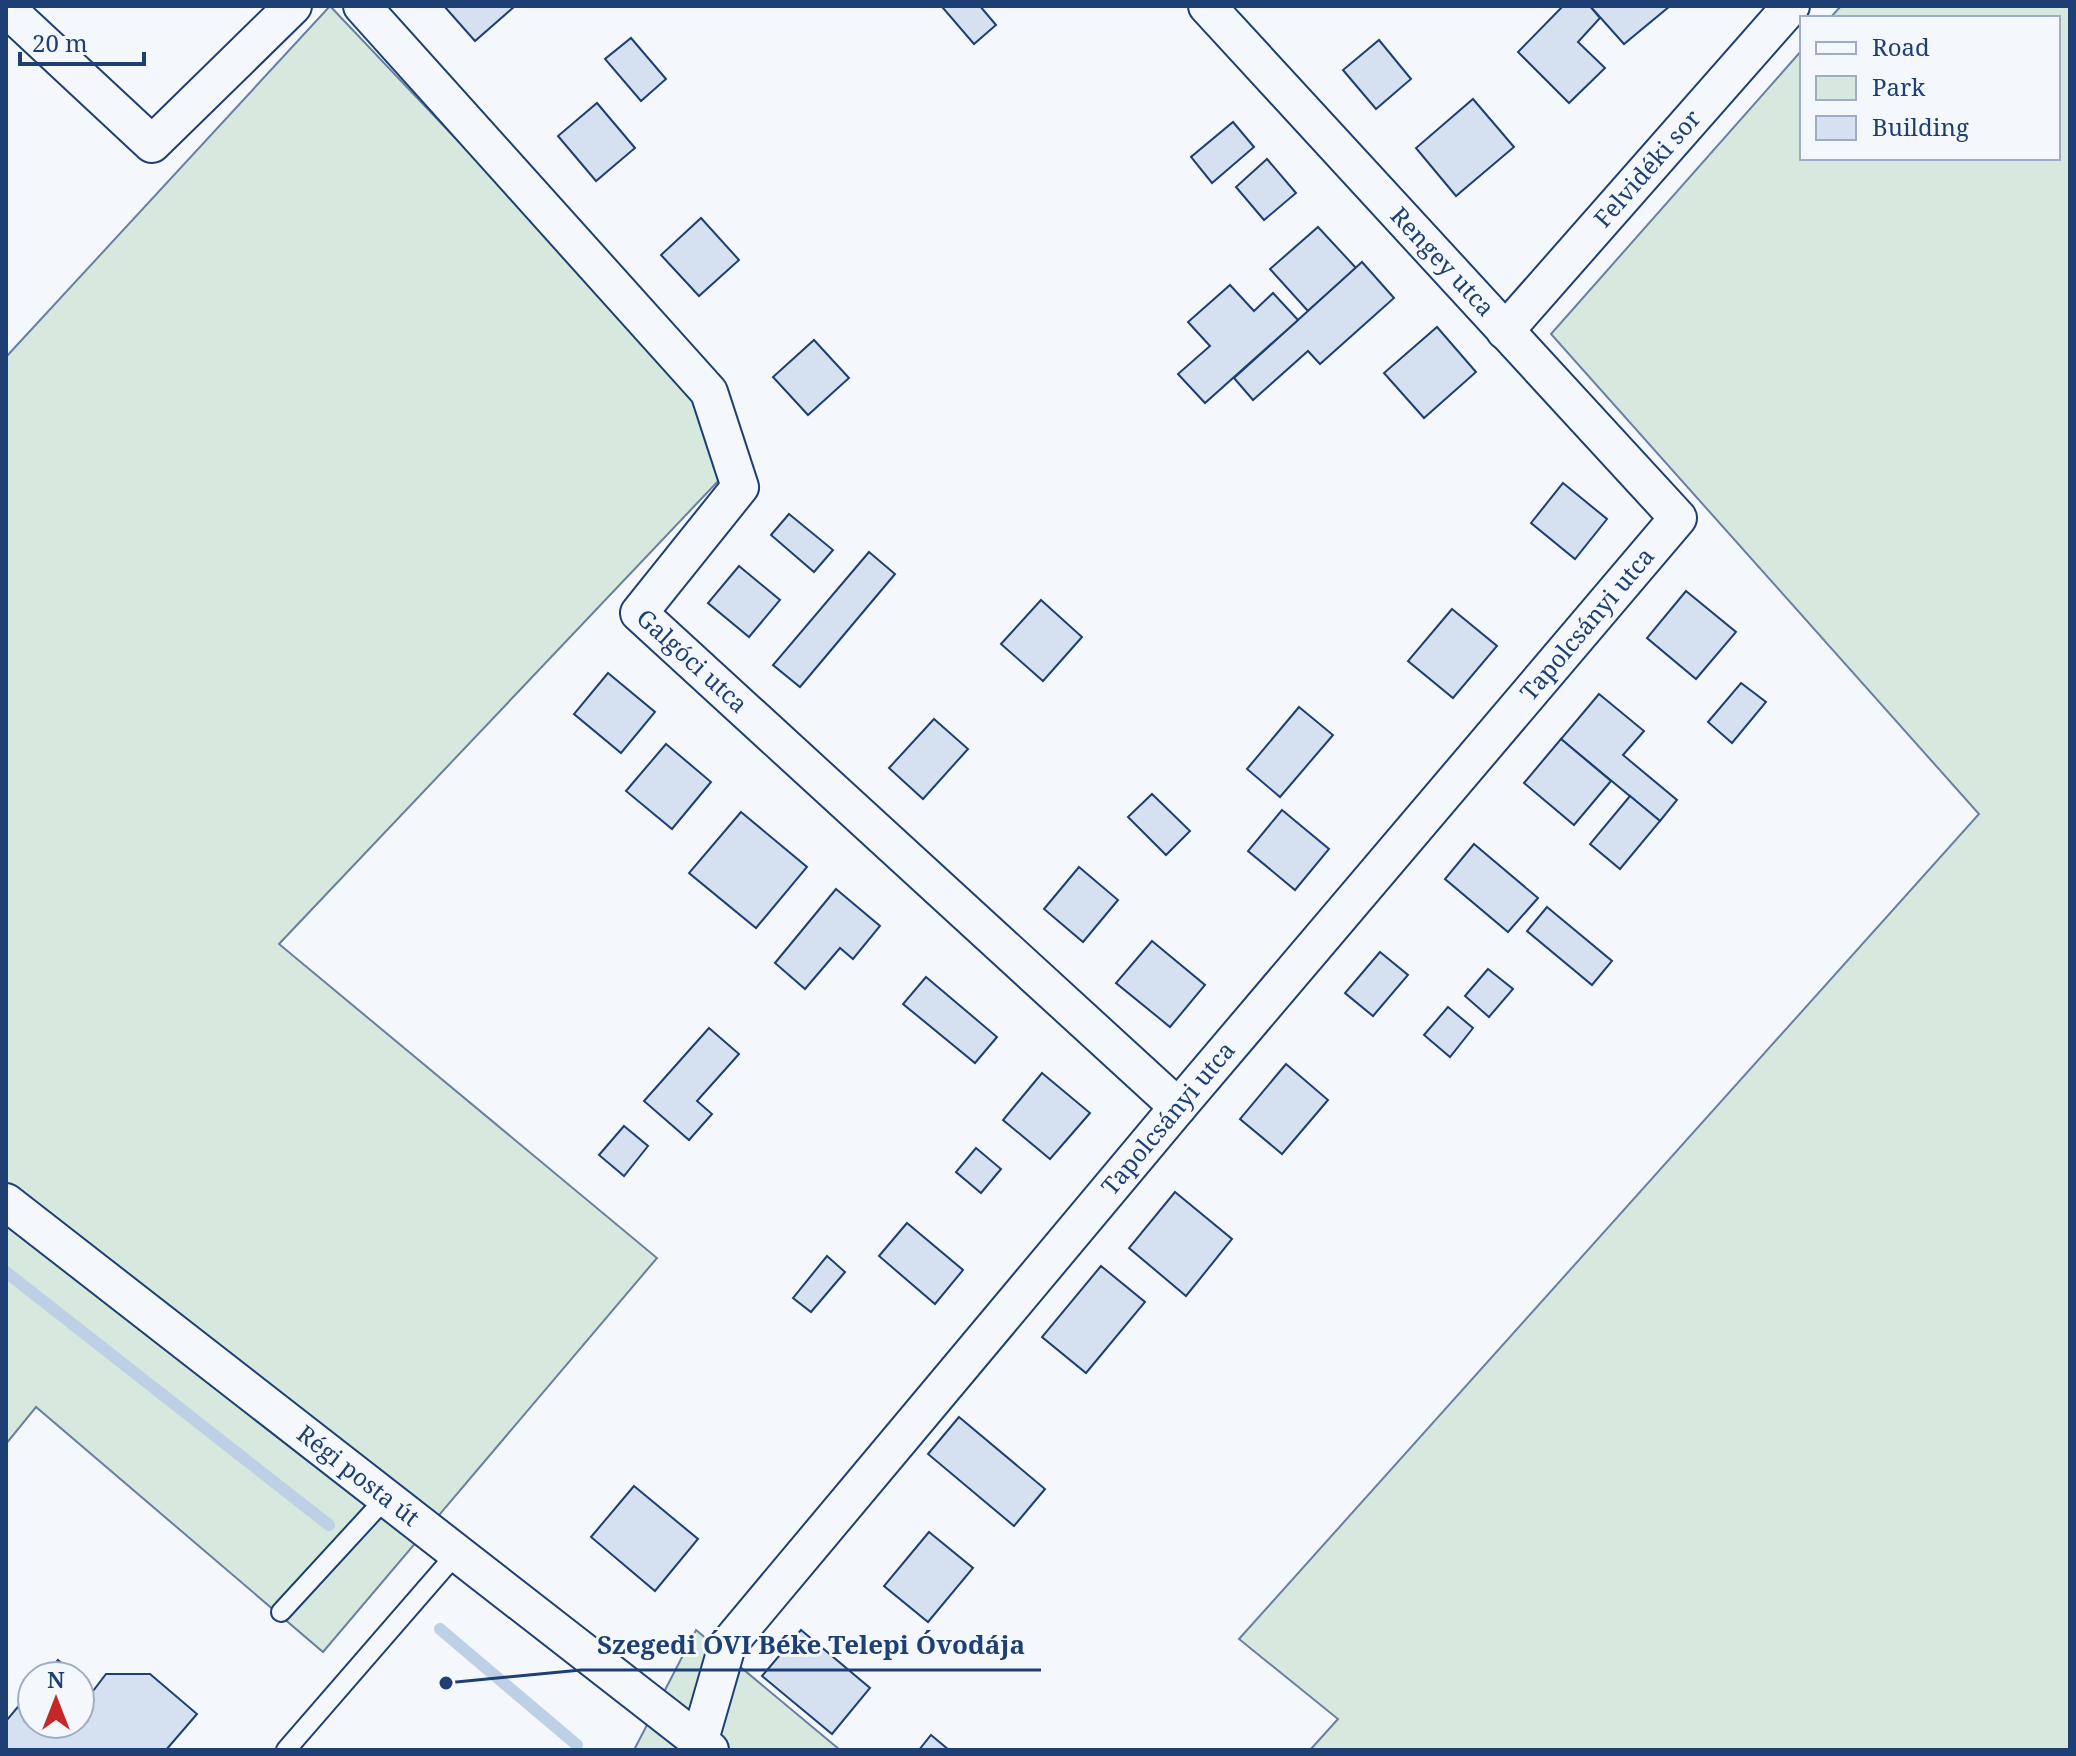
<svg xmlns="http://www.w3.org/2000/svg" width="2076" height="1756" font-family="'Noto Serif',serif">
<rect width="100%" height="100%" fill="#f4f7fb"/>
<g fill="#d7e8df" stroke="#687fa3" stroke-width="2">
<path d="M330 6 696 392 721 478 279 944 657 1258 323 1652 36 1407 6 1444V357Z"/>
<path d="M1841 6H2070V1750H1310L1338 1719 1239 1639 1979 814 1551 334 1802 50V158H2058V18H1830Z"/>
<path d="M696 1630 840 1750H634Z"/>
</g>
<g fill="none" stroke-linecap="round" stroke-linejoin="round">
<g stroke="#bed0e5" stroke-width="12">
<path d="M6 1272 329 1525"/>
<path d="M440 1629 577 1745"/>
</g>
</g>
<g fill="#d5e0f0" stroke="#1d3f73" stroke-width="2">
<path d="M444 6H515L475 41Z"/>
<path d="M946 6H980L996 25 974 44 943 8Z"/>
<path d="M1563 6H1590L1600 18 1578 42 1605 68 1569 103 1518 52Z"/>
<path d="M1590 6H1670L1624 44Z"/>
<path d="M631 38 666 79 641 101 605 59Z"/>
<path d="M1379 40 1411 79 1376 109 1343 70Z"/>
<path d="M1473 99 1514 147 1456 196 1416 148Z"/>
<path d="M597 103 635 148 596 181 558 136Z"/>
<path d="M1233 122 1254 147 1212 183 1191 157Z"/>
<path d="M1267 159 1296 193 1264 220 1236 187Z"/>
<path d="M701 218 739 260 699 296 661 255Z"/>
<path d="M1318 227 1356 268 1308 311 1270 269Z"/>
<path d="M1362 262 1394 298 1320 364 1308 351 1253 400 1234 378Z"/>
<path d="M1230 285 1254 311 1273 293 1298 320 1205 403 1178 374 1210 346 1188 322Z"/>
<path d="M1437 327 1476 372 1424 418 1384 373Z"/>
<path d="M814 340 849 378 808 415 773 377Z"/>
<path d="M1563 483 1607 519 1575 559 1531 523Z"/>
<path d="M789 514 833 550 814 572 771 535Z"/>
<path d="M869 552 895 574 800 687 773 665Z"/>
<path d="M739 566 780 600 749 637 708 603Z"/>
<path d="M1686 591 1736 632 1696 679 1647 638Z"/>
<path d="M1041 600 1082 637 1043 681 1001 644Z"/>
<path d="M1452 609 1497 646 1453 698 1408 661Z"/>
<path d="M608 673 655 712 621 753 574 714Z"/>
<path d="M1741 683 1766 702 1732 743 1708 722Z"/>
<path d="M1599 694 1644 731 1623 755 1677 800 1660 821 1561 739Z"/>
<path d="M1299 707 1333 735 1280 797 1247 769Z"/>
<path d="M934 719 968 749 923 799 889 768Z"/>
<path d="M1561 739 1611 781 1574 825 1524 783Z"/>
<path d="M666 744 711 782 672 829 626 791Z"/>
<path d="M1152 794 1190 831 1166 855 1128 817Z"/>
<path d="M1630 796 1660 821 1620 869 1590 844Z"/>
<path d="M1282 810 1329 849 1295 890 1248 851Z"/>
<path d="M741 812 807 867 756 928 689 873Z"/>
<path d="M1474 844 1538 898 1508 932 1445 879Z"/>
<path d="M1079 867 1118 900 1083 942 1044 909Z"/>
<path d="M836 889 880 926 853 959 840 948 805 989 775 963Z"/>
<path d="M1547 907 1612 961 1592 985 1527 931Z"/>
<path d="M1152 941 1205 985 1170 1027 1116 983Z"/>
<path d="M1380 952 1408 975 1373 1016 1345 993Z"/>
<path d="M1488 969 1513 989 1489 1017 1465 996Z"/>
<path d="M926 977 997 1037 975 1063 903 1004Z"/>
<path d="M1448 1007 1473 1028 1450 1057 1424 1035Z"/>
<path d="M709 1028 739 1054 697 1101 712 1114 689 1140 644 1101Z"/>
<path d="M1286 1064 1328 1100 1282 1154 1240 1119Z"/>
<path d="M1042 1073 1090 1113 1050 1159 1003 1120Z"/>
<path d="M624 1126 648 1146 624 1176 599 1155Z"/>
<path d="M976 1148 1001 1169 981 1193 956 1172Z"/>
<path d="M1175 1192 1232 1239 1186 1296 1129 1248Z"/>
<path d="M907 1223 963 1270 935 1304 879 1256Z"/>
<path d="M827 1256 845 1272 811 1312 793 1298Z"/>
<path d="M1101 1266 1145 1302 1086 1373 1042 1337Z"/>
<path d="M959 1417 1045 1489 1014 1526 928 1454Z"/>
<path d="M634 1486 698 1539 655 1591 591 1537Z"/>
<path d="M929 1532 973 1568 928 1622 884 1586Z"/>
<path d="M801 1630 870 1688 832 1734 762 1676Z"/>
<path d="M58 1660 76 1676H44Z"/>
<path d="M106 1674H150L197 1714 166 1750H6V1721L32 1690V1724H80V1679L93 1691Z"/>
<path d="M931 1735 949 1750H919Z"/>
</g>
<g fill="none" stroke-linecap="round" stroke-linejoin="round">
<defs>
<g id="lane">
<path d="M281 1612 384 1500"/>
<path d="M286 1750 456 1554"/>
</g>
<g id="street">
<path id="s1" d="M362 6 709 392 740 487 639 613 1178 1107"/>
<path d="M6 8 152 144 293 6"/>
<path id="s2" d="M1505 331 1791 6"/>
<path id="s3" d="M6 1202 710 1750"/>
<path id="s4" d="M697 1750 727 1646 1178 1107 1678 518 1207 6"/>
</g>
</defs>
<use href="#lane" stroke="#1d3f73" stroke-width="22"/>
<use href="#street" stroke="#1d3f73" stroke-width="40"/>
<use href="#lane" stroke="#f4f7fb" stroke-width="18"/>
<use href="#street" stroke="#f4f7fb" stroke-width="36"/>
</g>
<g text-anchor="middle" stroke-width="6" stroke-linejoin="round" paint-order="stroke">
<g font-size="24" fill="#1d3f73" stroke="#f4f7fb">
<text dy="8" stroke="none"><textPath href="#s2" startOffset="216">Felvidéki sor</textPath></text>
<text transform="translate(1442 262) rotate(47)" y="8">Rengey utca</text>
<text dy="8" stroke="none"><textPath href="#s4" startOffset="1444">Tapolcsányi utca</textPath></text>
<text dy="8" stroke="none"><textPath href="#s1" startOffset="852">Galgóci utca</textPath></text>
<text dy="8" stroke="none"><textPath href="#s4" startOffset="796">Tapolcsányi utca</textPath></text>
<text dy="8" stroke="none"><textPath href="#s3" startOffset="446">Régi posta út</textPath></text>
</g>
</g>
<path fill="none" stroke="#1d3f73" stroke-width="3" d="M446 1683L581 1670H1041"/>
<circle fill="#1d3f73" stroke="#f4f7fb" stroke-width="3" cx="446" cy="1683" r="8"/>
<g font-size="26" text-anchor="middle" font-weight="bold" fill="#1d3f73" stroke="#f4f7fb" stroke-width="6" stroke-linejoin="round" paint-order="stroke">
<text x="811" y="1654">Szegedi ÓVI Béke Telepi Óvodája</text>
</g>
<rect width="2076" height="1756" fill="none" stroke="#1d3f73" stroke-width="16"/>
<rect x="1800" y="16" width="260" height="144" fill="#f4f7fb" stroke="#9eadc5" stroke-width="2"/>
<rect x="1816" y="42" width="40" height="12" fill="#f4f7fb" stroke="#9eadc5" stroke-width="2"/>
<text x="1872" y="56" font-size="24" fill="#1d3f73">Road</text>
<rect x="1816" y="76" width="40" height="24" fill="#d7e8df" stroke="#9eadc5" stroke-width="2"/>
<text x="1872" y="96" font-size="24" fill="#1d3f73">Park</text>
<rect x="1816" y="116" width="40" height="24" fill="#d5e0f0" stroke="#9eadc5" stroke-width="2"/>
<text x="1872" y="136" font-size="24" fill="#1d3f73">Building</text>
<g transform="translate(56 1700)"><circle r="38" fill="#f4f7fb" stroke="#9eadc5" stroke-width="2"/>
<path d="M0-6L14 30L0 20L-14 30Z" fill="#c62828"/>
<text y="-12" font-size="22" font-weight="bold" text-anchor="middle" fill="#1d3f73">N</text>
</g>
<path d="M20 52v12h124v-12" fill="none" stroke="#1d3f73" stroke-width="4"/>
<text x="32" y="52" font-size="24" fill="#1d3f73" stroke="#f4f7fb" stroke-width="6" paint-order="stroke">20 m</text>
</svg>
